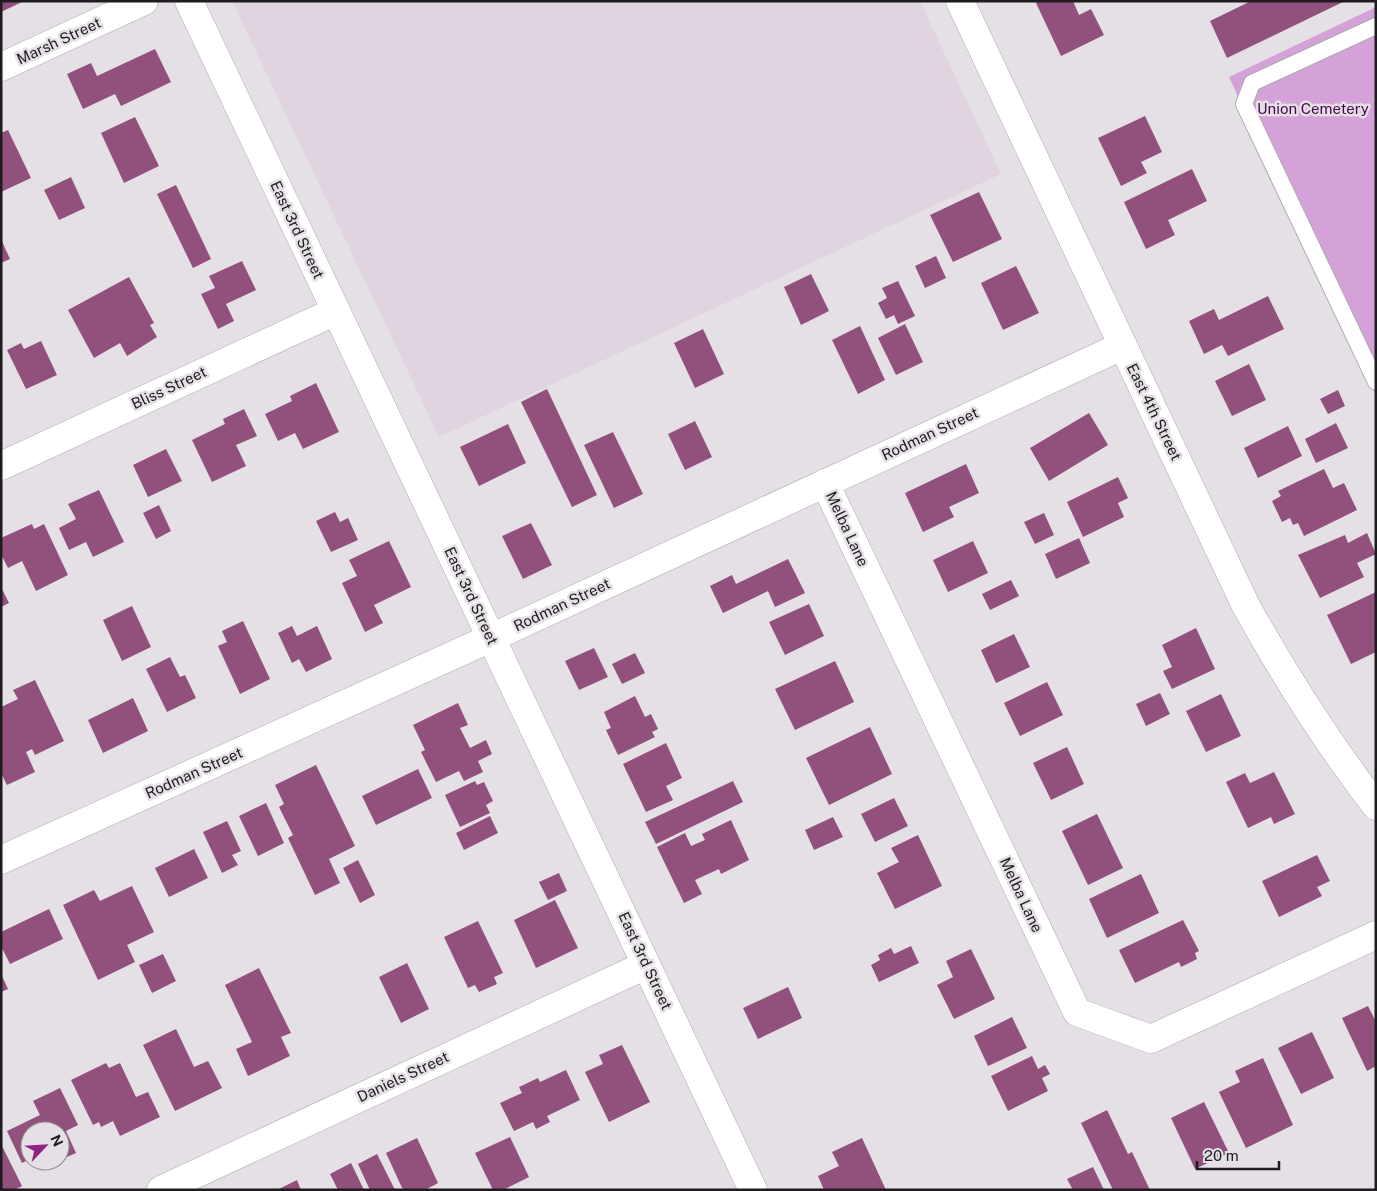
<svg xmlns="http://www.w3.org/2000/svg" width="1377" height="1191" font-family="'Public Sans',sans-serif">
<rect width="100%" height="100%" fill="#e5e0e5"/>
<path fill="#dfd4df" d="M232 1H920L1001 174 439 437Z"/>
<path fill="#d4a2d8" d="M1376 7V395L1229 77Z"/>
<g fill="#91517c">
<path d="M1 1H24L1 12Z"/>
<path d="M1039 1H1073L1079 15 1091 9 1104 35 1061 56 1036 3Z"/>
<path d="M1251 1H1345L1227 58 1210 21Z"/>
<path d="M155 49 171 82 121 106 115 94 83 109 67 74 91 63 97 76Z"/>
<path d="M1145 116 1162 152 1141 162 1147 173 1121 186 1098 138Z"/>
<path d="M135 117 159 166 124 183 101 133Z"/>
<path d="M8 130 31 178 1 192V133Z"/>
<path d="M1192 169 1207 201 1168 220 1175 235 1146 249 1124 202Z"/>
<path d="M71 177 85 208 59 220 44 190Z"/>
<path d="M176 185 211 259 193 268 157 194Z"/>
<path d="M979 192 1002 239 953 262 930 215Z"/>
<path d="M1 239 10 259 1 263Z"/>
<path d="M936 256 946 278 925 288 915 266Z"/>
<path d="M242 261 256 290 226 304 234 321 218 329 201 294 215 288 209 276Z"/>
<path d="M1016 266 1039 313 1003 330 981 283Z"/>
<path d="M811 274 829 311 801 325 784 287Z"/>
<path d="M129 277 154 323 150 325 157 337 127 356 120 343 94 358 68 310Z"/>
<path d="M898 281 915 316 898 324 894 315 886 319 878 303 887 298 882 288Z"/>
<path d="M1268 296 1284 329 1228 356 1222 345 1204 354 1189 321 1214 309 1219 320Z"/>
<path d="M905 324 923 362 896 375 878 338Z"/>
<path d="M860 326 885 380 858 394 832 340Z"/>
<path d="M703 329 724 374 695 388 674 343Z"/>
<path d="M41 341 57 375 26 389 7 350 21 343 24 349Z"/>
<path d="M1249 364 1266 400 1232 416 1215 381Z"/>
<path d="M316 383 339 432 303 449 295 433 278 441 265 414 292 401 290 396Z"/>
<path d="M547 389 597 495 572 507 521 402Z"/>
<path d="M1338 390 1345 406 1328 414 1320 399Z"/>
<path d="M244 409 257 436 236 445 246 466 212 482 192 440 225 424 223 419Z"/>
<path d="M1089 413 1108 445 1049 481 1030 448Z"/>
<path d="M695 421 712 457 685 470 668 434Z"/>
<path d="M1336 423 1348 448 1316 463 1305 439Z"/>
<path d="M508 424 526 463 479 486 460 447Z"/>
<path d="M1288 426 1302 456 1258 478 1244 448Z"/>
<path d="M613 432 643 494 614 508 584 445Z"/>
<path d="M166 449 182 481 148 497 133 465Z"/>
<path d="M966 464 979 493 949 507 954 517 923 532 905 493Z"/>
<path d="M1324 469 1333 488 1344 483 1357 510 1304 536 1298 523 1293 525 1290 518 1282 522 1272 501 1281 496 1278 491Z"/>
<path d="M1118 477 1128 498 1118 503 1124 517 1083 537 1067 502Z"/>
<path d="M99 490 124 542 93 557 86 542 69 550 59 528 76 519 68 504Z"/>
<path d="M159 505 171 531 156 539 143 513Z"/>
<path d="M335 512 340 522 348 518 358 540 331 552 316 521Z"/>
<path d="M1044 513 1054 535 1035 544 1024 522Z"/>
<path d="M531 523 552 565 523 579 502 536Z"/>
<path d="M32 524 34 529 44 524 68 575 36 591 22 561 8 568 1 554V538Z"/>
<path d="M1367 533 1376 554 1357 563 1364 577 1320 598 1298 555 1345 535 1348 543Z"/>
<path d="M1079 538 1090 563 1056 579 1045 554Z"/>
<path d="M389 541 411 587 374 605 383 623 365 632 342 583 357 576 349 560Z"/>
<path d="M973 541 988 573 948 592 933 560Z"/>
<path d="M788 559 805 593 775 607 768 591 723 613 710 586 732 575 736 584Z"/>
<path d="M1011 580 1019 596 990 610 982 594Z"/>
<path d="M1 587 9 603 1 607Z"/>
<path d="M1376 592V652L1351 664 1327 615Z"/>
<path d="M809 604 824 636 785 655 769 622Z"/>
<path d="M132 606 151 647 122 661 103 620Z"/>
<path d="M243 621 270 679 240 694 218 646 227 642 222 631Z"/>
<path d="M292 626 297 636 317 626 332 659 306 672 299 659 292 663 278 633Z"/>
<path d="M1196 628 1215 669 1172 689 1163 671 1172 667 1162 645Z"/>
<path d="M1014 634 1030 667 996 683 981 650Z"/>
<path d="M594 648 608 677 579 690 565 661Z"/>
<path d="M635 653 645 673 622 684 612 664Z"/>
<path d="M170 657 180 677 185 675 196 698 167 712 146 669Z"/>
<path d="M835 661 854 702 795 730 775 689Z"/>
<path d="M35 680 64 741 35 755 32 749 26 752 35 772 7 785 1 773V707L18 699 13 690Z"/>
<path d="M1047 682 1063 715 1020 736 1004 703Z"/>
<path d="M1160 693 1170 714 1146 726 1136 704Z"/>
<path d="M1221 694 1241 736 1206 752 1186 711Z"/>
<path d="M635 696 645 717 651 714 658 729 652 732 655 737 618 755 606 730 611 728 604 712Z"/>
<path d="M133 698 148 731 103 753 88 720Z"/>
<path d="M458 703 468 725 460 728 470 748 486 740 492 754 478 761 483 772 464 781 459 771 436 782 421 752 425 750 413 725Z"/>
<path d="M870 727 892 774 829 805 806 758Z"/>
<path d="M666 743 682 778 666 786 673 800 646 812 623 764Z"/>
<path d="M1067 747 1084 784 1051 800 1033 763Z"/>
<path d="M316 765 355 846 329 859 340 883 315 895 288 838 293 835 279 807 284 804 275 785Z"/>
<path d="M418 769 432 798 376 825 362 796Z"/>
<path d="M1274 772 1295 814 1274 824 1271 817 1248 828 1226 782 1245 773 1250 783Z"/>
<path d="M475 781 477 785 484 782 493 801 486 805 490 813 460 827 445 795Z"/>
<path d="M733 781 743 802 656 844 645 822Z"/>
<path d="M894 798 908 826 875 842 861 814Z"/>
<path d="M266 803 284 843 258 856 239 816Z"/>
<path d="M1097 814 1123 868 1088 885 1062 831Z"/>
<path d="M490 816 498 833 464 850 456 833Z"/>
<path d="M833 817 843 837 814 850 805 830Z"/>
<path d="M731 820 749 860 721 874 719 869 695 880 702 894 684 903 657 847 685 833 691 846 705 840 702 834Z"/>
<path d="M227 821 241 851 232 855 238 865 222 873 203 832Z"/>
<path d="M918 835 942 886 895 909 877 873 899 862 891 848Z"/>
<path d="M194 849 208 878 169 897 155 868Z"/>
<path d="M1317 855 1330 881 1317 887 1322 896 1279 917 1262 881Z"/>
<path d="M358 860 375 895 360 903 343 868Z"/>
<path d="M559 873 567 891 548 900 539 882Z"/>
<path d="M1141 874 1159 913 1107 938 1089 899Z"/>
<path d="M132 886 154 932 127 945 135 962 98 980 63 905 94 890 100 901Z"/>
<path d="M555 900 578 948 536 968 514 920Z"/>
<path d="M49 909 63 939 10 964 1 946V932Z"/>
<path d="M1183 920 1199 951 1195 953 1197 959 1181 967 1179 962 1135 983 1119 950Z"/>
<path d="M478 921 503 973 494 977 497 984 479 992 475 985 468 988 444 937Z"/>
<path d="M911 946 919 963 879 982 871 965 880 960 878 955 891 948 894 954Z"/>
<path d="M971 949 995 999 954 1019 937 985 953 977 946 961Z"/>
<path d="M163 954 176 981 152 993 139 965Z"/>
<path d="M407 963 429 1009 401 1023 379 977Z"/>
<path d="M259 968 291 1033 281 1037 290 1056 248 1076 236 1049 252 1042 225 985Z"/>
<path d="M1 974 8 989 1 992Z"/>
<path d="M788 987 802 1018 758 1039 743 1008Z"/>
<path d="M1368 1006 1376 1022V1066L1367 1071 1342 1018Z"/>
<path d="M1012 1017 1027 1048 988 1066 974 1036Z"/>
<path d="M176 1029 194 1067 208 1061 222 1088 175 1111 143 1045Z"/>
<path d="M1312 1032 1334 1078 1301 1094 1278 1048Z"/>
<path d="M622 1045 650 1102 609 1122 585 1072 603 1064 599 1055Z"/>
<path d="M1032 1056 1038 1069 1045 1065 1050 1074 1042 1078 1048 1091 1008 1111 991 1076Z"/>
<path d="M1263 1058 1293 1125 1246 1148 1219 1092 1240 1082 1235 1071Z"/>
<path d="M106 1063 109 1068 120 1063 136 1097 148 1092 160 1117 120 1136 113 1121 101 1127 99 1122 93 1125 71 1080Z"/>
<path d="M566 1070 580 1100 547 1116 550 1122 536 1129 533 1122 514 1131 500 1103 522 1093 519 1087 538 1078 540 1082Z"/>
<path d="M60 1088 78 1125 66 1131 76 1153 60 1160V1131H30V1159L22 1163 7 1131 40 1115 33 1101Z"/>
<path d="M1204 1102 1229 1153 1195 1169 1171 1118Z"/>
<path d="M1107 1110 1128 1154 1132 1152 1150 1190H1113L1081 1123Z"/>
<path d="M510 1137 529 1177 503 1190H493L475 1153Z"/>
<path d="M417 1138 438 1183 425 1190H403L386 1153Z"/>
<path d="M862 1138 886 1190H824L818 1176 839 1166 832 1152Z"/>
<path d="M1 1144 22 1186 14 1190H1Z"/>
<path d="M377 1154 395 1190H370L358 1164Z"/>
<path d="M351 1163 364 1190H338L330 1174Z"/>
<path d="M1093 1167 1104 1190H1073L1067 1179Z"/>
<path d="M297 1180 301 1190H277Z"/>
</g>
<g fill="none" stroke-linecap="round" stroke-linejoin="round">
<defs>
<path id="service" d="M1376 26 1252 83 1244 104 1376 382"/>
<g id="minor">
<path d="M189 1 753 1190"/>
<path d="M1 67 144 1"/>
<path d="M1 466 336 311"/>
<path d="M825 483 1077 1012 1151 1039 1376 935"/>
<path d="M1 860 491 638 1122 346"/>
<path d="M161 1190 646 965"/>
</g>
<path id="tertiary" d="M960 1 1246 606C1286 678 1326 741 1376 806"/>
</defs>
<use href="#service" stroke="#afaaaf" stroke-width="18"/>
<use href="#minor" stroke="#afaaaf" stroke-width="29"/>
<use href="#tertiary" stroke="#afaaaf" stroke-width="29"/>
<use href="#service" stroke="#fff" stroke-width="16"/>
<use href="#minor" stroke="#fff" stroke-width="28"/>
<use href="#tertiary" stroke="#fff" stroke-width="28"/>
</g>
<g text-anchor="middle" stroke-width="5" stroke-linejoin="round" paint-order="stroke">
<g font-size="15" fill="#1e1c1e" stroke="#e5e0e5">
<text transform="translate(59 41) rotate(-25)" y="5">Marsh Street</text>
<text transform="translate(297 230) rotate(65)" y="5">East 3rd Street</text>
<text transform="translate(169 388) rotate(-25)" y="5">Bliss Street</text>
<text transform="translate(1154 412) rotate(64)" y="5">East 4th Street</text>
<text transform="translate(930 434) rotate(-25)" y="5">Rodman Street</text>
<text transform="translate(847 529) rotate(65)" y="5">Melba Lane</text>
<text transform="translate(471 596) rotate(65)" y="5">East 3rd Street</text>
<text transform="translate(562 605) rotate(-25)" y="5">Rodman Street</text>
<text transform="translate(194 773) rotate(-24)" y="5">Rodman Street</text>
<text transform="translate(1021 895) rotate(65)" y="5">Melba Lane</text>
<text transform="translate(645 961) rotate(65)" y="5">East 3rd Street</text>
<text transform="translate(403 1077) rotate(-25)" y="5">Daniels Street</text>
</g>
<g font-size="15" fill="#4a0551" stroke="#e5e0e5">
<text x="1313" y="114">Union Cemetery</text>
</g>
</g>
<rect width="1377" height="1191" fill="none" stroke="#1e1c1e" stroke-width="5"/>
<g transform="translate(45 1146) rotate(65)"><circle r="24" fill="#e5e0e5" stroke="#959295"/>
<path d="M0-4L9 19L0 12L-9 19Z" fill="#912384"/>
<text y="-8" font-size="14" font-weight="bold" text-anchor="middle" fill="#1e1c1e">N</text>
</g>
<path d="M1197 1161v8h82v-8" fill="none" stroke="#1e1c1e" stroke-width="2.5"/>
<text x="1204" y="1161" font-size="15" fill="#1e1c1e" stroke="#e5e0e5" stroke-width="4" paint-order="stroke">20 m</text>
</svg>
